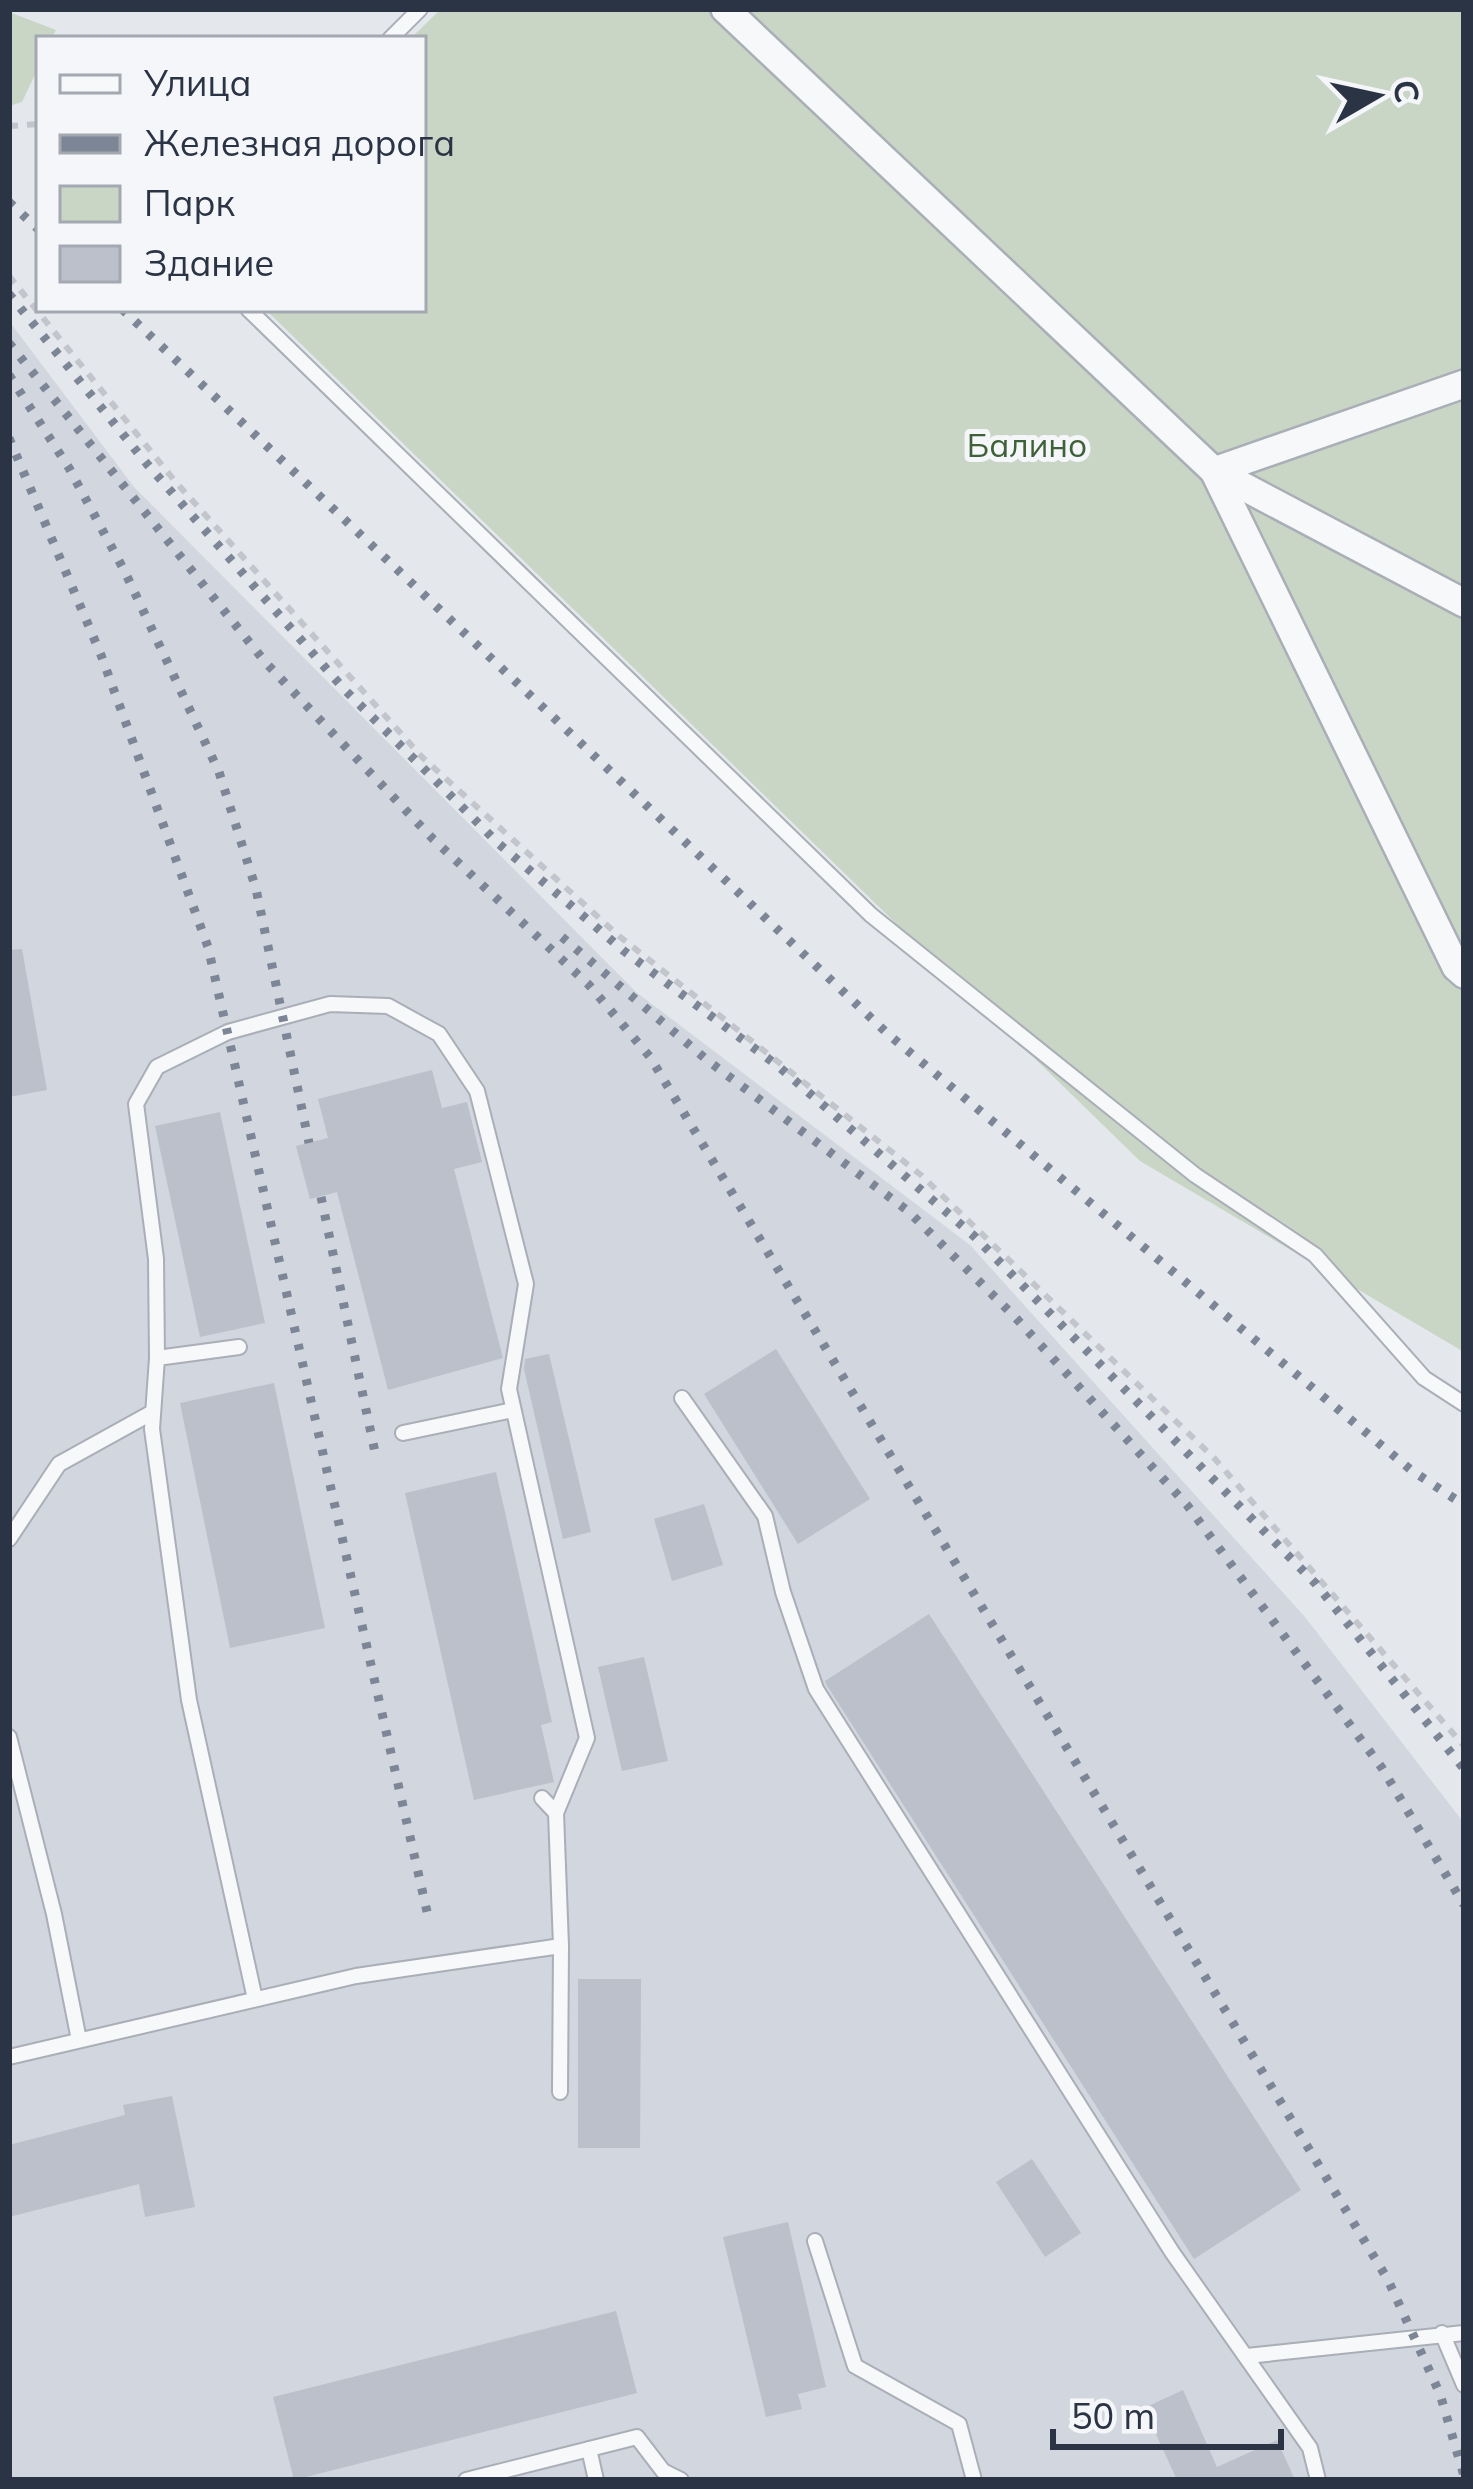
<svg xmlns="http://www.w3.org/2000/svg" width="1473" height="2489" font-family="Mulish,sans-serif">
<rect width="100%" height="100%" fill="#e4e7ec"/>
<path fill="#d2d6de" d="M9 321 134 487 636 992 970 1245 1305 1617 1464 1823V2480H9Z"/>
<g fill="#c9d6c5">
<path d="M441 9H1464V1352L1140 1161 265 309H423V39H410Z"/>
<path d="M9 12 56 30 51 39H39V66L22 102 9 106Z"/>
</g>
<g fill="#bbc0ca">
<path d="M22 949 47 1090 9 1097V950Z"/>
<path d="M432 1070 442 1108 467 1102 482 1162 454 1169 503 1358 388 1390 337 1192 310 1199 296 1146 328 1138 318 1099Z"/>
<path d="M220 1112 265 1323 200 1337 155 1126Z"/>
<path d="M776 1349 870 1499 798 1544 704 1394Z"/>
<path d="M549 1354 591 1532 563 1539 524 1369 525 1359Z"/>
<path d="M274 1383 325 1628 230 1648 180 1403Z"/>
<path d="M496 1472 552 1722 541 1725 554 1782 474 1800 405 1493Z"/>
<path d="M704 1504 723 1565 672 1581 654 1519Z"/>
<path d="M929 1614 1301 2190 1194 2259 826 1684 825 1681Z"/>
<path d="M644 1657 668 1761 622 1771 598 1667Z"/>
<path d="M578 1979H641L640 2148H578Z"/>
<path d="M172 2096 195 2207 145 2217 139 2184 9 2217V2145L125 2115 123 2105Z"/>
<path d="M1032 2159 1081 2233 1045 2257 996 2182Z"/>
<path d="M788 2222 826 2387 798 2394 802 2409 766 2417 723 2237Z"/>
<path d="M616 2311 637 2393 294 2480 273 2397Z"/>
<path d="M1183 2390 1217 2467 1277 2440 1295 2480H1177L1144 2408Z"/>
</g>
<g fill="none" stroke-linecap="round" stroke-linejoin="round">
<defs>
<g id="lane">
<path d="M390 39 420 9"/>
<path d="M248 309 871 915 1195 1175 1315 1255 1424 1378 1464 1404"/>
<path d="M239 1347 157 1358 152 1429 189 1700 255 1999"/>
<path d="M157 1358 156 1259 136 1104 157 1067 228 1032 330 1004 388 1006 439 1034 477 1091 526 1284 509 1389 587 1738 556 1813"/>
<path d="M682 1398 765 1516 783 1592 816 1689 1172 2252 1310 2448 1318 2480"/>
<path d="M403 1433 513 1410"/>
<path d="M9 1539 59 1464 153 1412"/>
<path d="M9 1737 54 1914 79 2040"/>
<path d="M9 2057 356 1976 561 1946 556 1813 542 1798"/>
<path d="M560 2092 561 1946"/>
<path d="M815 2241 855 2366 959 2424 974 2480"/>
<path d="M1442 2333 1464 2385"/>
<path d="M1247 2356 1464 2333"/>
<path d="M589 2449 596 2480"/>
<path d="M466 2480 637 2437 663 2471 681 2480"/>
</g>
<g id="street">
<path d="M725 9 1214 471 1456 967 1464 974"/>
<path d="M1214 471 1464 603"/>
<path d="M1214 471 1464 384"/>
</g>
</defs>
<use href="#lane" stroke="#a9aeb7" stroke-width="18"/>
<use href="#street" stroke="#a9aeb7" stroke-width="32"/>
<g stroke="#c2c5cb" stroke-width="6" stroke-dasharray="9 9" stroke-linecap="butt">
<path d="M9 126 39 124"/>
<path d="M9 276 174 480 422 757 619 936 921 1175 1215 1459 1464 1746"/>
</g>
<use href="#lane" stroke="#f7f8fa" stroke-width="14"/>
<use href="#street" stroke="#f7f8fa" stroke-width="27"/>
<g stroke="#7d8696" stroke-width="9" stroke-dasharray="6 12" stroke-linecap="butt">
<path d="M9 202 39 230"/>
<path d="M9 294 147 464 344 689 499 844 624 951 778 1066 974 1236 1316 1584 1464 1769"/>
<path d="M122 309 889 1035 1411 1470 1464 1505"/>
<path d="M9 343 266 663 433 839 589 985 650 1057 1388 2280 1440 2394 1464 2476"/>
<path d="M9 375 69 468 125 572 219 772 256 889 309 1143"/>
<path d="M9 438 101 655 208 947 428 1916"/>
<path d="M562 937 707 1060 908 1211 1014 1316 1187 1505 1382 1768 1464 1905"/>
<path d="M321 1197 376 1457"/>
</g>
</g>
<g text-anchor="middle" stroke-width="10" stroke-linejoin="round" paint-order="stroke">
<g font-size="33" fill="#3f6138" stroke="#f4f6f9">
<text x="1027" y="457">Балино</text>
</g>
</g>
<rect width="1473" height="2489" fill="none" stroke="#2b3445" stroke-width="24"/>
<rect x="36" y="36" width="390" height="276" fill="#f4f6f9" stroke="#a4a8b1" stroke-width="3"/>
<rect x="60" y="75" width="60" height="18" fill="#f7f8fa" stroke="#a4a8b1" stroke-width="3"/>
<text x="144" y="96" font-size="36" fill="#2b3445">Улица</text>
<rect x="60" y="135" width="60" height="18" fill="#7d8696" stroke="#a4a8b1" stroke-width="3"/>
<text x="144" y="156" font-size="36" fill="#2b3445">Железная дорога</text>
<rect x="60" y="186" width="60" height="36" fill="#c9d6c5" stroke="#a4a8b1" stroke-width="3"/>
<text x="144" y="216" font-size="36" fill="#2b3445">Парк</text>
<rect x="60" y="246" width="60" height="36" fill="#bbc0ca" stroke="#a4a8b1" stroke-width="3"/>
<text x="144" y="276" font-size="36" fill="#2b3445">Здание</text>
<g transform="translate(1377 96) rotate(81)" stroke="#f4f6f9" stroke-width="9" paint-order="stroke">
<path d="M0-9L21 45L0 30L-21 45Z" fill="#2b3445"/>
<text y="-18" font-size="33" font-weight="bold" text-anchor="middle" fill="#2b3445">С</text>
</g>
<path d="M1053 2429v18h228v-18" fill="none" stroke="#2b3445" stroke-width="6"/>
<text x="1071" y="2429" font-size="36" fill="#2b3445" stroke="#f4f6f9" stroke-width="9" paint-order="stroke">50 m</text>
</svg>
